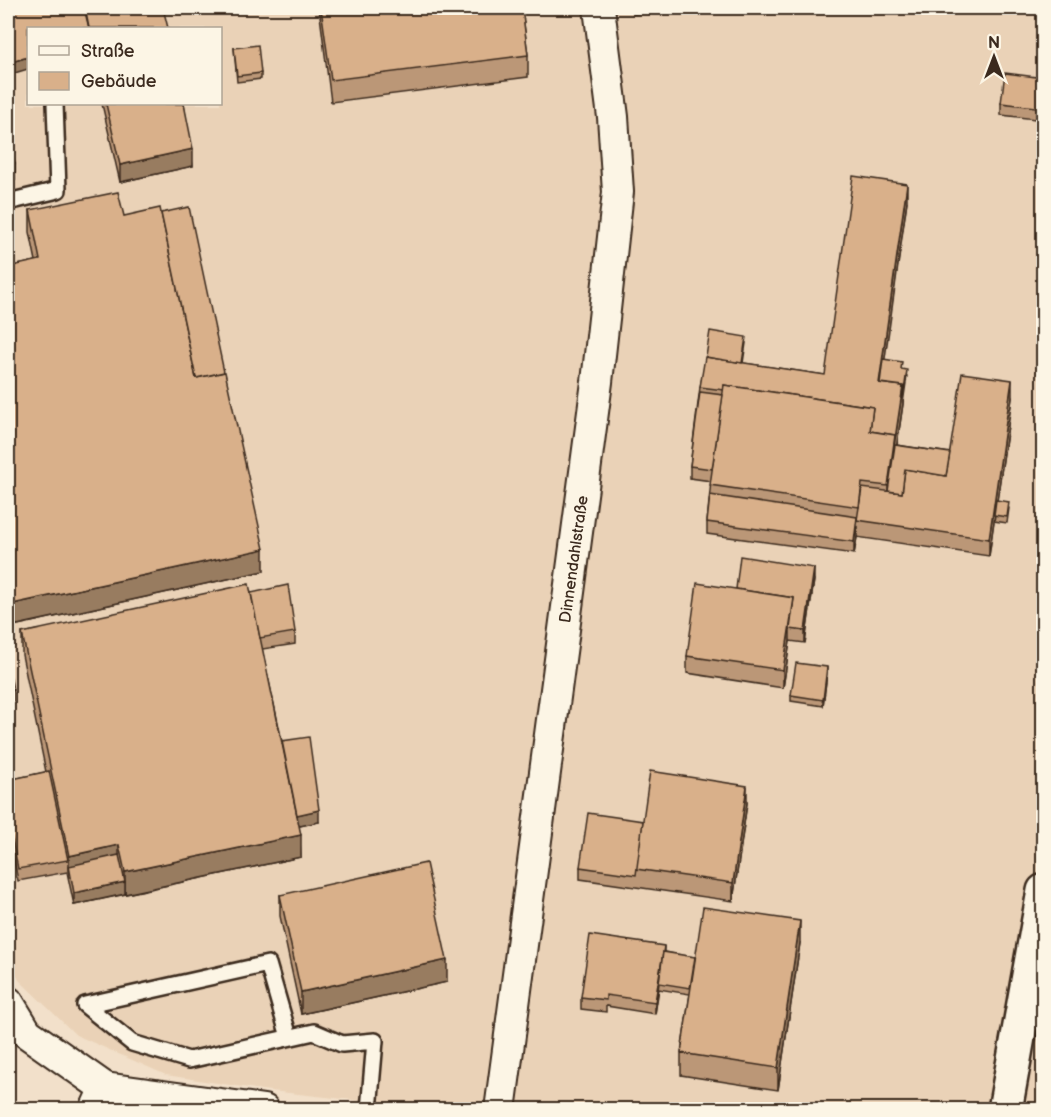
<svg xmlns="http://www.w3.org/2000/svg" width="1051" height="1117" font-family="'Balsamiq Sans',sans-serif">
<rect width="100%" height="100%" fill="#f2e0ca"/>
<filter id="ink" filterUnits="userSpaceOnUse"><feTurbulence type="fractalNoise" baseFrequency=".0167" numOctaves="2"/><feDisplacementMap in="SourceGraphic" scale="12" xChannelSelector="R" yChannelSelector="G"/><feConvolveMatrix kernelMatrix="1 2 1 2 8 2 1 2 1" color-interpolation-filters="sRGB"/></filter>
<g filter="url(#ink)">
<path fill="#ead2b7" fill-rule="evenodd" d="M8 8H1043V1109H372L371 1102 262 1090 166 1075 76 1035 19 980 8 953ZM28 28H220V104H28Z"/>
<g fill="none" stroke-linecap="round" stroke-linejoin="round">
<defs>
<g id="service">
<path d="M8 202 58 190 55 104"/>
<path d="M289 1037 268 964 85 1005 132 1043 189 1060 314 1032 342 1044 375 1041 369 1110"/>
</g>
<g id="minor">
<path d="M8 1002 27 1033 105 1088 95 1110"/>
<path d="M105 1088 264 1110"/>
<path d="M500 1110 597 382 618 192 613 117 599 8"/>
</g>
<path id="secondary" d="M1005 1110 1044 891"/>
</defs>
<use href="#service" stroke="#3b2a1e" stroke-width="20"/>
<use href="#minor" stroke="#3b2a1e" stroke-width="34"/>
<use href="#secondary" stroke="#3b2a1e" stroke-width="38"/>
<use href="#service" stroke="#fcf5e5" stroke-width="15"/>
<use href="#minor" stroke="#fcf5e5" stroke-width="30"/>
<use href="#secondary" stroke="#fcf5e5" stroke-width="33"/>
</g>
<g fill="#bb9777" stroke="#3b2a1e" stroke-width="1.5">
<path d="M319 8H522L528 55V77L331 102Z"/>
<path d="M633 8H651V12L634 14Z"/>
<path d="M234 48 261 73V79L237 82Z"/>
<path d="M1044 78V120L1001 115V103Z"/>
<path d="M102 104H184L193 166 120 182Z"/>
<path d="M907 201 884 359 901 369 907 376 897 445 950 453 1012 398 997 500 1009 508 1007 523 994 521V520L989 556 857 537 854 554 707 534V522L711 481 690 478V466L700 387 706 357 746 343 743 363 825 375Z"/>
<path d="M30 210 124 216 264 571 8 627V267L36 261 30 232Z"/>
<path d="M814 580 805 643 790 641 783 688 687 673V656L736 589Z"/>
<path d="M251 593 295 632V644L262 649 282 741 319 822 299 826 301 857 74 905 67 872 18 881 8 830V780L46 772 22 655V633Z"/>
<path d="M827 673 823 706 791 701V695Z"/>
<path d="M747 803 733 901 580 879V867L643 821Z"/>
<path d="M280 895 447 982 301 1014 280 916Z"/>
<path d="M800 943 778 1090 681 1075V1053L690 994 659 989 655 1014 606 1006V1012L581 1009V997L664 952 695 957Z"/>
</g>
<g fill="#987b61" stroke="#3b2a1e" stroke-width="1.5">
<path d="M28 57V69L8 75V63Z"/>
<path d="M193 149V166L120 182V165Z"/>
<path d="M15 163V180L8 182V165Z"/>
<path d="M907 184V201L880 394 879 383Z"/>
<path d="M1012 380V398L989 556V539Z"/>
<path d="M903 386V404L889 497 888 496V486Z"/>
<path d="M857 526V537L854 554V542Z"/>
<path d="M264 549V571L8 627V605Z"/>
<path d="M814 568V580L805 643V631Z"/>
<path d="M794 598 790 629V641L783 688V670Z"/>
<path d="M827 667V673L823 706V700Z"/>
<path d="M13 690V701L8 703V691Z"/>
<path d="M747 786V803L733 901V883Z"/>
<path d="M319 810V822L295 827V815Z"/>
<path d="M301 835V857L125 894V872Z"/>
<path d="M119 845V867L69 866V878V856Z"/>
<path d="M125 882V894L74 905V893Z"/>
<path d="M800 921V943L778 1090V1068Z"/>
<path d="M664 946V958L659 983 655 1014V1002Z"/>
<path d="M447 960V982L301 1014V992Z"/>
</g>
<g fill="#d9b08a" stroke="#3b2a1e" stroke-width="1.5">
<path d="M26 8H84L89 28H28V57L8 63V12Z"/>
<path d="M85 8H163L168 28H89Z"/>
<path d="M321 8H522L528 55 331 80Z"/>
<path d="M258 45 261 73 237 76 234 48Z"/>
<path d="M1005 73 1044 78V108L1001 103Z"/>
<path d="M106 104H184L193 149 120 165Z"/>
<path d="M8 139 15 163 8 165Z"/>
<path d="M853 176 907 184 879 383 903 386 895 439V435L870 431 873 407 724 385V390L700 387 705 357 825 375Z"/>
<path d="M118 192 124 216 160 208 196 378 225 372 264 549 8 605V267L40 260 30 210Z"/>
<path d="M189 207 224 372 196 378 161 213Z"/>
<path d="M710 331 746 337 742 363 706 357Z"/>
<path d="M883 359 902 362 901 369 907 370 903 398V386L880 383Z"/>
<path d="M962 373 1012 380 989 539 857 520 862 488 902 493 905 469 946 476Z"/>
<path d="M724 385 873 407 870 431 895 435 888 486 862 483 859 507 710 485Z"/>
<path d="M700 392 723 395 712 469 690 466Z"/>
<path d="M895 445 950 453 946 476 905 469 902 493 888 491Z"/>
<path d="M710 495 857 517 854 542 707 522Z"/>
<path d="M996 500 1009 502 1007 517 994 515Z"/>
<path d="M740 556 814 568 805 631 790 629 794 598 736 589Z"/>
<path d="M697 583 794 598 783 670 687 656Z"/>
<path d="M249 584 301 835 125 872 119 845 69 856 22 633Z"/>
<path d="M288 585 295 632 260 638 251 593Z"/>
<path d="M796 663 827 667 823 700 791 695Z"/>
<path d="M8 664 13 690 8 691Z"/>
<path d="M309 737 319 810 297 815 282 741Z"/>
<path d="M49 771 68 860 18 869 8 818V780Z"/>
<path d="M650 771 747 786 733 883 636 869Z"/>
<path d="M588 813 643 821 636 875 580 867Z"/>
<path d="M119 855 125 882 74 893 69 866Z"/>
<path d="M426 863 447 960 301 992 280 895Z"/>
<path d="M703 907 800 921 778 1068 681 1053Z"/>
<path d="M590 935 664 946 655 1002 606 995V1000L581 997Z"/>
<path d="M663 952 695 957 690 988 659 983Z"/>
</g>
</g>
<g text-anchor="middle" stroke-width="4.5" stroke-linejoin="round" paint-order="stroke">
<g font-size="16" fill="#3b2a1e" stroke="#fcf5e5">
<text transform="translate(573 559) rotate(-82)" y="6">Dinnendahlstraße</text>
</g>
</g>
<rect width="1051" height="1117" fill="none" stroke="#fcf5e5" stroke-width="30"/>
<rect x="15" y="15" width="1021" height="1087" fill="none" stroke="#3b2a1e" stroke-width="2" filter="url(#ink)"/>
<rect x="27" y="27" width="195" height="78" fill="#fcf5e5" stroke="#afa495" stroke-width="1.5"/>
<rect x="39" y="46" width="30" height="9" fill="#fcf5e5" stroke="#afa495" stroke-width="1.5"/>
<text x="81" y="57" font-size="18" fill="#3b2a1e">Straße</text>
<rect x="39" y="72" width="30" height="18" fill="#d9b08a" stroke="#afa495" stroke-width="1.5"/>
<text x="81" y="87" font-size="18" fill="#3b2a1e">Gebäude</text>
<g transform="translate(994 57)" stroke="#fcf5e5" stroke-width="4.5" paint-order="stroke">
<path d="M0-4.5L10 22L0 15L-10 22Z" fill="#3b2a1e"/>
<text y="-9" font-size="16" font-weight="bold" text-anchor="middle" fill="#3b2a1e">N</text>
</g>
</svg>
